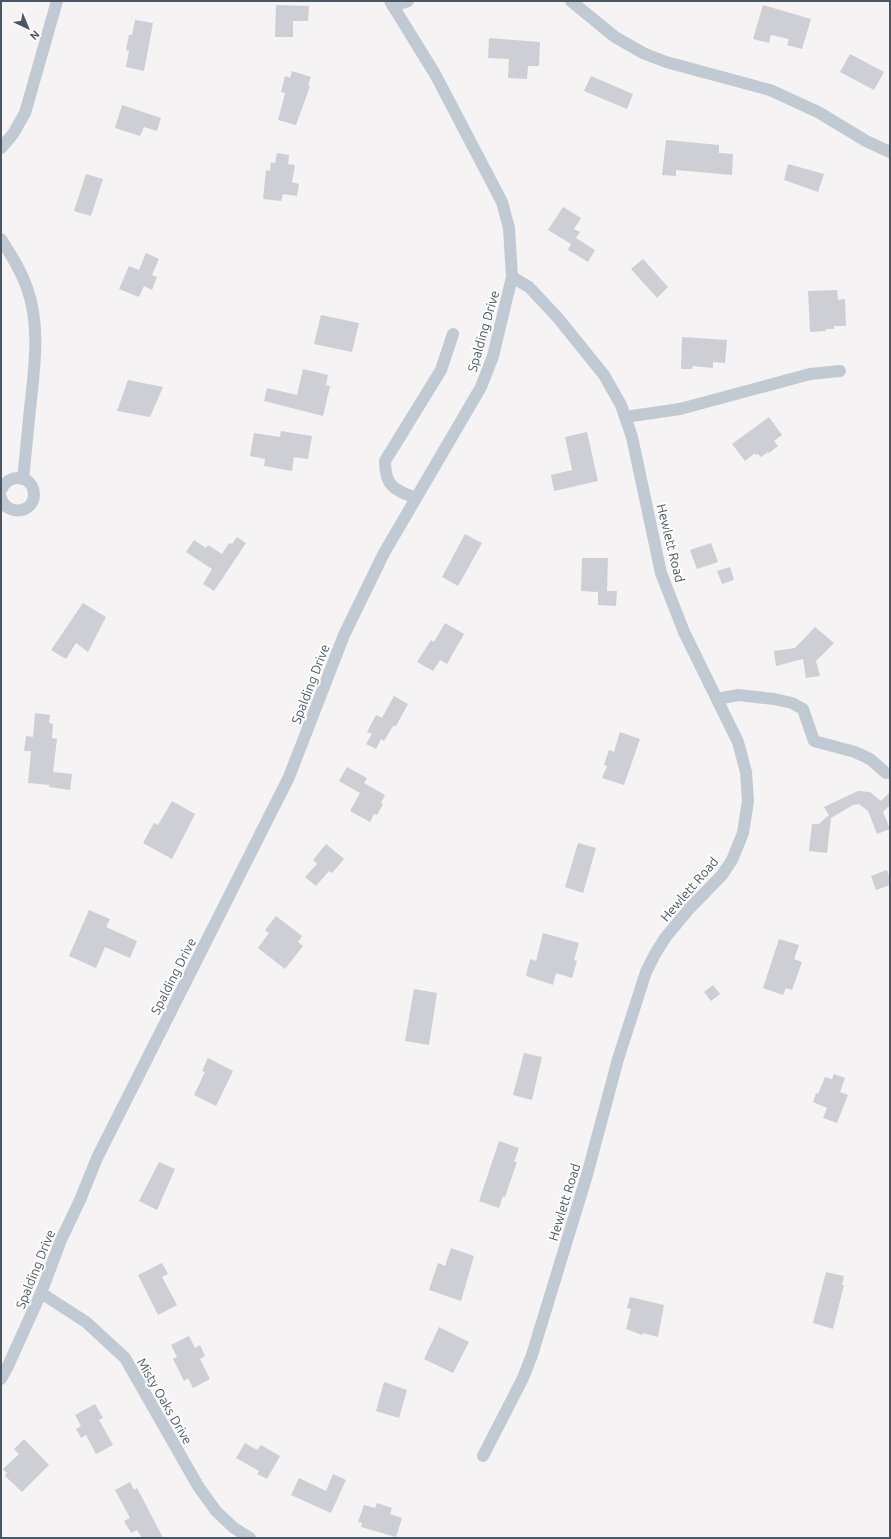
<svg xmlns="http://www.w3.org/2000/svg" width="891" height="1539" font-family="Ubuntu,sans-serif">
<rect width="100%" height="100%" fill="#f5f3f3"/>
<g fill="#cdcfd5">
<path d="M276 5 309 6 308 21H293V37H275Z"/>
<path d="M763 5 811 19 802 49 787 45 789 39 771 35 769 43 753 39Z"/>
<path d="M135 20 153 23 144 71 126 67 129 51 126 50 129 35H132Z"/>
<path d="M489 38 540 42 539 66H528L527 79 508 78 509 59 488 58Z"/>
<path d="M850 54 884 72 874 90 840 72Z"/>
<path d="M292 71 311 77 308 85 310 86 296 125 278 120 285 93 281 92 285 76 290 78Z"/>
<path d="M591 76 633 94 627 109 584 91Z"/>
<path d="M122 105 161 118 157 131 144 127 140 136 115 128Z"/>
<path d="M666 140 719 145V153L733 154 732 175 676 170V176L662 175Z"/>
<path d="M277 153 289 155 288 164 295 165 292 182 299 184 297 196 283 194 281 201 263 199 266 170 270 171 271 162 275 163Z"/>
<path d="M788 164 824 174 818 192 784 180Z"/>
<path d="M86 174 103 179 91 216 74 211Z"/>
<path d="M563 207 581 218 574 229 580 232 576 238 595 250 588 262 568 250 571 244 548 230Z"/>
<path d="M146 253 159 259 152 275 157 277 152 290 144 286 139 297 119 289 129 266 139 270Z"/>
<path d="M643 259 668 287 657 298 631 269Z"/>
<path d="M837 290 838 300 845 299 846 326H834V329H826V331L810 332 808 291Z"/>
<path d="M321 315 359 323 352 352 314 344Z"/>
<path d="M682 337 727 340 725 363 713 362V368L693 366 692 369H681Z"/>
<path d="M303 369 328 375 326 385 330 386 323 416 264 401 267 388 297 395Z"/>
<path d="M128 380 163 387 150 417 117 411Z"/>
<path d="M769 417 782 435 774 441 778 446 769 453 768 452 761 457 758 454 756 455 755 453 745 461 732 444Z"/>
<path d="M281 431 312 436 308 459 294 457 292 471 264 466 265 459 250 456 254 433 280 437Z"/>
<path d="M587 432 598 481 554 491 551 475 572 470 565 437Z"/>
<path d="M465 534 482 543 458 586 442 577Z"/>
<path d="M237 537 246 543 214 591 203 584 212 569 186 552 194 540 206 548 208 545 222 554 229 543 232 544Z"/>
<path d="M711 543 718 562 697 569 690 550Z"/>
<path d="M582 558H608L607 591H617L616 606 598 605V592L581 591Z"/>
<path d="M730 567 734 580 722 584 717 571Z"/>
<path d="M83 603 106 617 88 652 76 643 66 659 51 650Z"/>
<path d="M445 623 464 634 447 664 440 660 433 671 417 662 431 640 434 642Z"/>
<path d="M815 627 834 643 816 661 820 676 806 678 803 659 776 666 774 651 795 648Z"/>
<path d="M394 696 408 704 396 726H393L384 741 381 739 376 749 366 744 372 734 367 732 376 715 382 718Z"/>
<path d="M35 713 50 715 49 723 53 724 52 738 57 739 53 772 72 774 70 790 49 787 50 785 28 783 31 751H24L26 736 33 737Z"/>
<path d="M620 732 640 739 624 785 602 778 607 766 604 765 609 750 614 752Z"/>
<path d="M347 767 367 778 364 783 385 795 381 803 383 804 377 815 374 814 370 822 350 811 360 793 339 781Z"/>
<path d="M858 791 870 792 881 801 890 792V805L883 812 890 829 877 834 868 811 859 804 853 805 831 818 827 853 809 851 812 824H819L829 815 824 807Z"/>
<path d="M172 801 195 814 172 859 143 843 154 823 158 825Z"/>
<path d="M578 843 596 848 583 893 565 887Z"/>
<path d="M326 844 344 859 332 873 329 871 316 886 305 877 317 864 313 860Z"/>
<path d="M887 870 890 879V885L876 890 871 876Z"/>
<path d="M89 910 110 919 106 927 137 941 130 958 105 947 96 968 69 956Z"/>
<path d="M276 916 302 936 298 942 303 946 285 969 258 948 269 933 265 930Z"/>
<path d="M543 933 579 943 574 960 577 961 572 978 556 973 553 985 526 976 530 959 536 961Z"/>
<path d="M779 939 799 945 794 959 802 962 792 990 786 988 783 995 763 988Z"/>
<path d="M713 985 720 994 711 1001 704 992Z"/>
<path d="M414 989 437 993 429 1045 405 1041Z"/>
<path d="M524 1053 542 1057 532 1100 513 1095Z"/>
<path d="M208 1058 233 1071 216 1106 194 1095 205 1072 202 1071Z"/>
<path d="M834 1074 845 1078 840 1092 848 1095 837 1123 823 1118 827 1108 813 1102 816 1093 818 1094 825 1077 832 1079Z"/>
<path d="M499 1141 519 1148 514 1162H517L505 1197 503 1196 499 1208 479 1201Z"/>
<path d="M159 1162 175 1169 157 1210 139 1201Z"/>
<path d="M451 1248 474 1256 461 1301 429 1290 438 1263 445 1266Z"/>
<path d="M162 1263 168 1274 162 1277 177 1305 158 1315 138 1275Z"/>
<path d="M826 1272 844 1276 842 1285H844L833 1329 813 1323Z"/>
<path d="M630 1297 664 1305 658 1337 643 1333 642 1335 626 1329 631 1309 627 1308Z"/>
<path d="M439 1327 469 1342 453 1373 424 1359Z"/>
<path d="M189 1336 195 1348 200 1345 205 1356 200 1359 210 1379 193 1388 188 1378 184 1381 173 1359 177 1357 171 1345Z"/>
<path d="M384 1382 407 1390 399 1418 376 1411Z"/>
<path d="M95 1404 103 1418 99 1420 113 1445 96 1454 86 1435 81 1438 76 1429 81 1426 75 1415Z"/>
<path d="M24 1439 49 1465 22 1492 5 1476 7 1473 3 1469 19 1454 14 1449Z"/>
<path d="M245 1443 257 1450 261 1445 280 1456 267 1479 257 1474 259 1471 236 1458Z"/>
<path d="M333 1474 346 1480 331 1513 291 1495 299 1478 326 1491Z"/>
<path d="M130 1482 134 1490 137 1488 163 1538H142L137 1530 131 1533 124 1521 130 1518 115 1490Z"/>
<path d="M377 1503 392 1508 390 1514 402 1518 396 1537 361 1527 362 1523 358 1522 364 1505 375 1508Z"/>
</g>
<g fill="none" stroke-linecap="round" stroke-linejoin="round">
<g stroke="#c1cad2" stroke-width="12">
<path d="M571 1 615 37 643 53 666 62 770 90 818 112 866 141 890 152"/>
<path d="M393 6 408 1"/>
<path d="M1 148 13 134 25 113 57 1"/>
<path d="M1 239C11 255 21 270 27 288 40 324 35 362 31 400 28 426 26 452 23 479"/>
<path d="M625 417 680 409 810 374 840 371"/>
<path d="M1 490C8 472 34 475 34 495 33 514 6 516 1 498"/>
<path d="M416 498C394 490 385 486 385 461L441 370 453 334"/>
<path d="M717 699 738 695 774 699 792 703 803 709 814 741 855 752 870 759 886 773"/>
<path d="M41 1293 86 1322 125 1358 198 1486 216 1511 234 1528 250 1538"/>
<path d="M1 1379 7 1368 41 1293 61 1240 80 1200 97 1158 289 777 344 635 384 553 481 387 493 356 512 277 509 228 502 202 435 74 390 1"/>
<path d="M483 1456 523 1378 532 1355 587 1175 618 1059 646 972 655 954 665 938 689 909 722 875 732 860 743 833 748 801 746 772 738 742 684 632 661 573 632 437 621 405 604 375 558 318 529 287 512 277"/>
</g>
</g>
<g text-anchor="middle" stroke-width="4" stroke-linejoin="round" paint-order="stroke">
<g font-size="13" fill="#4a5661" stroke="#fff">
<text transform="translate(483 331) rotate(-74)" y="5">Spalding Drive</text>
<text transform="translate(671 543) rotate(76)" y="5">Hewlett Road</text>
<text transform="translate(310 684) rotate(-69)" y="5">Spalding Drive</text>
<text transform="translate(689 889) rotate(-49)" y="5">Hewlett Road</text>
<text transform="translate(173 976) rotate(-63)" y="5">Spalding Drive</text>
<text transform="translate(564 1202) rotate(-73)" y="5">Hewlett Road</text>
<text transform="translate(35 1269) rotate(-68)" y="5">Spalding Drive</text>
<text transform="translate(165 1401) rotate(60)" y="5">Misty Oaks Drive</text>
</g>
</g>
<rect width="891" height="1539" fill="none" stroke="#4a5661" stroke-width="4"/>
<g transform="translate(28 28) rotate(136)" stroke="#ffffff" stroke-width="3" paint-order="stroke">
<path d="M0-3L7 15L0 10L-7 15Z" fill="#4a5661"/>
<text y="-6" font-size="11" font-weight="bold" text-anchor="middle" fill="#4a5661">N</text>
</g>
</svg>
